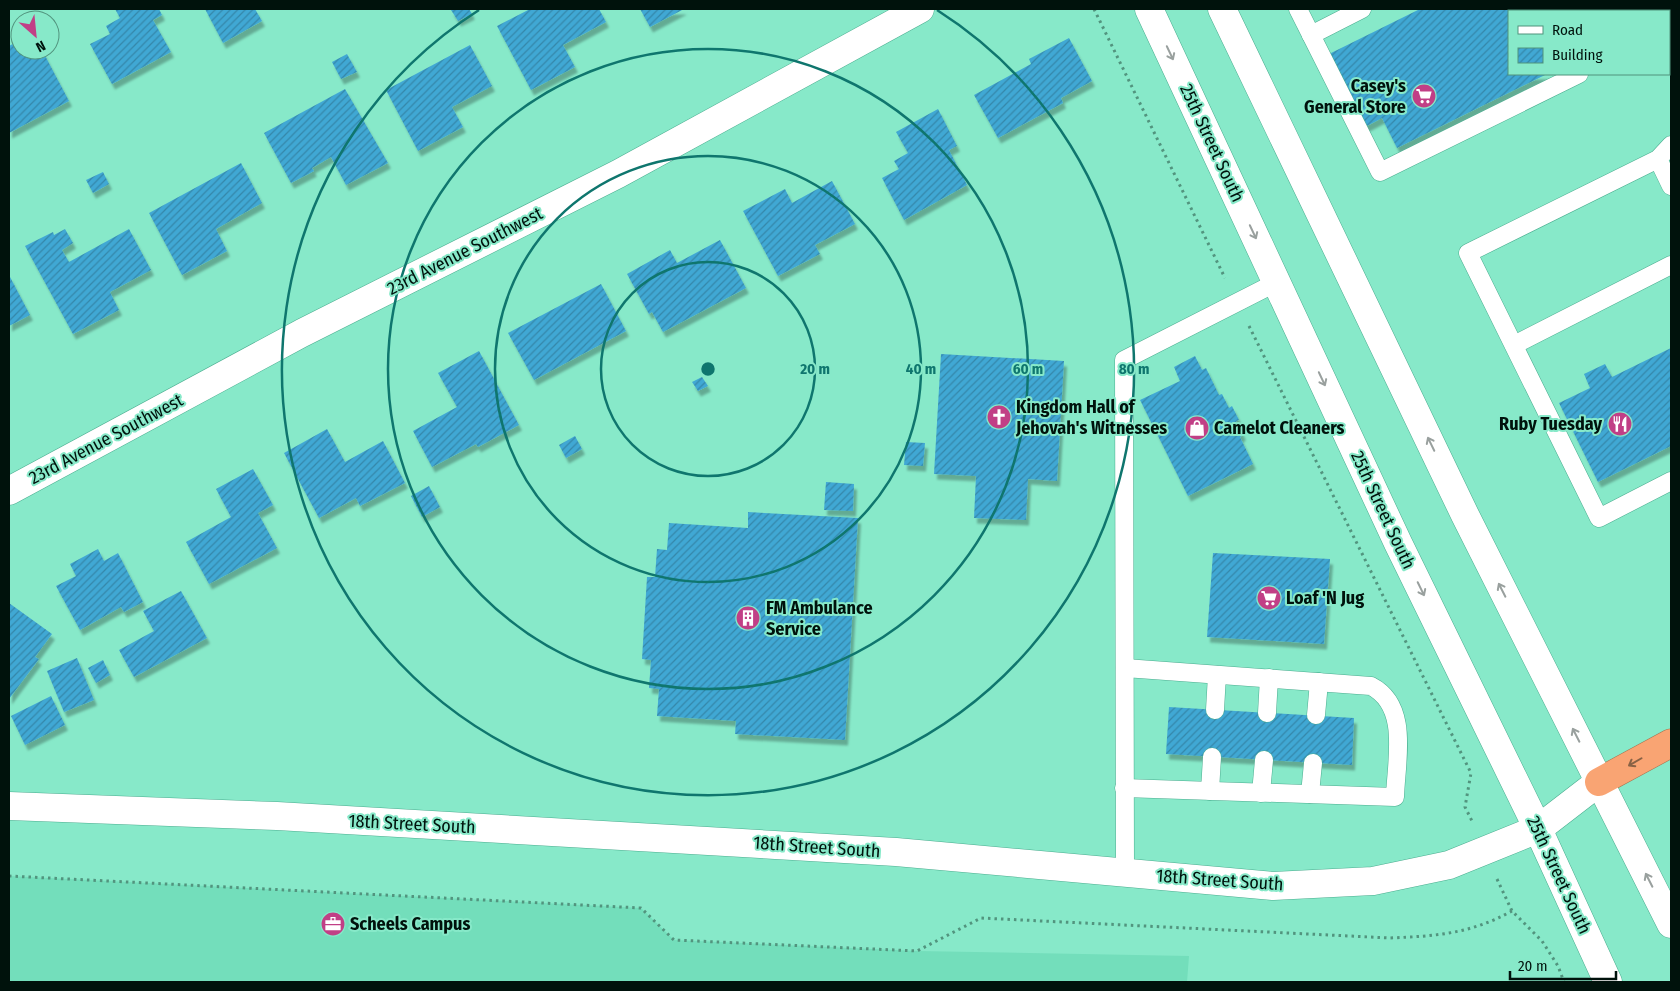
<svg xmlns="http://www.w3.org/2000/svg" width="1680" height="991" font-family="'Fira Sans Condensed',sans-serif">
<defs>
<pattern id="building-hatch" width="6" height="6" patternUnits="userSpaceOnUse" patternTransform="scale(1.25)"><rect width="6" height="6" fill="#41a8d4"/><path d="M-1 1l2-2M0 6l6-6M5 7l2-2" fill="none" stroke="#3487aa"/></pattern>
<filter id="shadow"><feDropShadow dx="3" dy="5.5" stdDeviation="1" flood-color="#0004"/></filter>
</defs>
<rect width="100%" height="100%" fill="#87e9c9"/>
<path fill="#73debb" d="M9 876 641 908 674 940 917 951 1189 956 1187 982H9Z"/>
<g fill="url(#building-hatch)" filter="url(#shadow)">
<path d="M115 9H159L162 15 153 20 171 52 112 84 90 44 110 34 106 26 120 18Z"/>
<path d="M205 9H255L262 21 223 43Z"/>
<path d="M454 9H469L472 14 458 21 451 10Z"/>
<path d="M530 9H599L606 22 563 45 575 67 531 90 497 26Z"/>
<path d="M640 9H684L650 27Z"/>
<path d="M1420 9H1527L1528 11H1509V74H1547L1397 148 1382 118 1361 129 1325 56Z"/>
<path d="M1069 38 1092 81 1061 98 1063 103 998 138 974 95 1031 64 1029 59Z"/>
<path d="M20 40V50H42L69 101 9 133V46Z"/>
<path d="M470 45 492 86 452 107 463 127 418 151 386 90Z"/>
<path d="M347 54 357 72 341 79 332 62Z"/>
<path d="M345 89 388 163 346 185 331 157 312 168 314 171 291 183 264 133Z"/>
<path d="M938 109 957 146 949 150 967 185 904 220 882 178 899 169 894 161 908 153 896 132Z"/>
<path d="M241 163 262 203 216 229 227 251 182 275 149 213Z"/>
<path d="M103 172 109 184 93 193 86 180Z"/>
<path d="M832 181 855 224 815 245 820 254 778 276 743 211 785 189 792 203Z"/>
<path d="M65 229 73 243 62 250 69 262 129 229 151 270 110 292 119 310 73 334 25 246 53 232 54 235Z"/>
<path d="M720 240 746 288 663 332 652 312 649 314 627 274 670 250 677 263Z"/>
<path d="M9 275 30 315 9 326Z"/>
<path d="M601 284 626 331 534 380 508 333Z"/>
<path d="M1671 348V446L1598 482 1559 403 1590 388 1584 374 1605 364 1612 377Z"/>
<path d="M479 351 519 425 478 447 476 444 432 467 413 431 457 407 438 373Z"/>
<path d="M941 354 1064 361 1057 481 1028 479 1026 520 974 518 976 476 934 474Z"/>
<path d="M1195 356 1202 370 1206 368 1219 395 1222 394 1229 408 1232 406 1239 420 1236 421 1243 435 1240 437 1253 464 1188 496 1140 400 1180 381 1174 367Z"/>
<path d="M702 377 708 386 698 391 692 382Z"/>
<path d="M327 429 345 462 383 441 405 483 360 506 356 498 319 518 284 453Z"/>
<path d="M575 436 582 449 566 458 559 445Z"/>
<path d="M906 442 925 443 923 466 904 465Z"/>
<path d="M253 469 273 505 258 513 277 548 209 584 186 542 231 517 216 489Z"/>
<path d="M826 482 854 484 853 511 824 510Z"/>
<path d="M429 486 440 507 422 517 411 496Z"/>
<path d="M748 512 858 518 845 740 735 734 736 721 657 716 659 689 649 688 651 660 642 659 647 577H655L657 549 667 550 669 523 748 528Z"/>
<path d="M98 549 104 561 118 553 143 602 124 612 121 607 80 630 56 586 76 576 70 564Z"/>
<path d="M1213 553 1330 559 1324 644 1207 637Z"/>
<path d="M181 591 207 638 134 677 119 650 154 631 143 611Z"/>
<path d="M9 603 52 634 35 657 39 659 9 699Z"/>
<path d="M77 658 94 700 64 712 47 671Z"/>
<path d="M103 660 110 675 96 683 88 668Z"/>
<path d="M51 696 65 725 25 745 11 716Z"/>
<path d="M1169 707 1354 718 1352 765 1166 754Z"/>
</g>
<g fill="none" stroke-linecap="round" stroke-linejoin="round">
<defs>
<g id="lane">
<path d="M1298 9 1380 172 1579 74"/>
<path d="M1602 9 1603 11"/>
<path d="M1658 9 1659 11"/>
<path d="M1669 30 1671 35"/>
<path d="M1311 35 1362 9"/>
<path d="M1671 145 1658 159 1468 253 1599 518 1671 481"/>
<path d="M1658 159 1671 186"/>
<path d="M1514 345 1671 265"/>
<path d="M1215 710 1217 675"/>
<path d="M1267 713 1269 678"/>
<path d="M1316 715 1319 682"/>
<path d="M1124 788 1395 797C1396 761 1410 706 1371 686L1125 668"/>
<path d="M1210 791 1212 757"/>
<path d="M1261 793 1264 760"/>
<path d="M1310 794 1313 763"/>
<path d="M1125 872 1124 360 1277 282"/>
</g>
<path id="street" d="M9 491 302 333 618 174 920 9"/>
<g id="secondary">
<path d="M1149 9 1398 543 1538 829 1608 982"/>
<path d="M1222 9 1465 515 1671 924"/>
<path d="M9 806 277 816 896 852 1273 886 1373 881 1449 865 1538 829 1599 782"/>
</g>
<path id="highway" d="M1599 782 1671 743"/>
</defs>
<use href="#lane" stroke="#4aad8f" stroke-width="19"/>
<use href="#street" stroke="#4aad8f" stroke-width="29"/>
<use href="#secondary" stroke="#4aad8f" stroke-width="29"/>
<use href="#highway" stroke="#a2714f" stroke-width="29"/>
<g stroke="#52947e" stroke-width="3" stroke-dasharray="2.5 4" stroke-linecap="butt">
<path d="M1094 9 1225 278"/>
<path d="M1249 326 1471 773 1465 807 1472 821"/>
<path d="M9 876 641 908 674 940 917 951 981 918 1390 938C1436 936 1470 934 1512 911"/>
<path d="M1497 879 1512 911 1542 941 1558 966 1564 982"/>
</g>
<use href="#lane" stroke="#fff" stroke-width="18"/>
<use href="#street" stroke="#fff" stroke-width="28"/>
<use href="#secondary" stroke="#fff" stroke-width="28"/>
<use href="#highway" stroke="#f9a473" stroke-width="28"/>
</g>
<defs><path id="oneway-shaft" d="M-6 0H5M1.5-3L5.5 0L1.5 3" fill="none" stroke-width="1.6" stroke-linecap="round" stroke-linejoin="round" transform="scale(1.25)"/></defs>
<g stroke="#99a09e">
<use href="#oneway-shaft" transform="translate(1170 53) rotate(65)"/>
<use href="#oneway-shaft" transform="translate(1253 232) rotate(65)"/>
<use href="#oneway-shaft" transform="translate(1322 379) rotate(65)"/>
<use href="#oneway-shaft" transform="translate(1431 444) rotate(-116)"/>
<use href="#oneway-shaft" transform="translate(1421 589) rotate(64)"/>
<use href="#oneway-shaft" transform="translate(1502 590) rotate(-117)"/>
<use href="#oneway-shaft" transform="translate(1576 735) rotate(-117)"/>
<use href="#oneway-shaft" transform="translate(1649 880) rotate(-117)"/>
</g>
<use stroke="#896245" href="#oneway-shaft" transform="translate(1635 762) rotate(150)"/>
<g fill="none" stroke="#0f766e" stroke-width="2.5">
<circle cx="708" cy="369" r="107"/>
<circle cx="708" cy="369" r="213"/>
<circle cx="708" cy="369" r="320"/>
<path d="M937 10A426 426 0 1 1 479 10"/>
</g>
<defs>
<symbol id="supermarket-disc" viewBox="-11 -11 22 22"><circle r="9.5" fill="#c13f86" stroke="#87e9c9"/><path d="M-6-5.5h2.5l.6 2H6L4.5 2H-2.5L-4.4-4H-6ZM-1.5 3.2a1.3 1.3 0 1 0 .1 0ZM3 3.2a1.3 1.3 0 1 0 .1 0Z" fill="#fff"/></symbol>
<symbol id="church-disc" viewBox="-11 -11 22 22"><circle r="9.5" fill="#c13f86" stroke="#87e9c9"/><path d="M-1.2-6h2.4v3.5h3.3v2.4h-3.3V6h-2.4V-.1h-3.3v-2.4h3.3Z" fill="#fff"/></symbol>
<symbol id="restaurant-disc" viewBox="-11 -11 22 22"><circle r="9.5" fill="#c13f86" stroke="#87e9c9"/><path d="M-5-6h1v4h1v-4h1v4h1v-4h1v5L-1.5 .5V6h-2V.5L-5-1ZM5-6V6H3V1.5H1.5Q1.5-4 5-6Z" fill="#fff"/></symbol>
<symbol id="shop-disc" viewBox="-11 -11 22 22"><circle r="9.5" fill="#c13f86" stroke="#87e9c9"/><path d="M-5-2.5h2.3a2.7 3.5 0 0 1 5.4 0H5L5.5 6h-11ZM-1.5-2.5h3a1.5 2.3 0 0 0-3 0Z" fill="#fff"/></symbol>
<symbol id="building-disc" viewBox="-11 -11 22 22"><circle r="9.5" fill="#c13f86" stroke="#87e9c9"/><path d="M-4-6H4V6H1V3H-1V6H-4ZM-2.5-4.3h1.7v1.8h-1.7ZM.8-4.3h1.7v1.8H.8ZM-2.5-1h1.7V.8h-1.7ZM.8-1h1.7V.8H.8Z" fill="#fff"/></symbol>
<symbol id="office-disc" viewBox="-11 -11 22 22"><circle r="9.5" fill="#c13f86" stroke="#87e9c9"/><path d="M-6-3h4V-5.5h4V-3h4V5H-6ZM-1-4.5V-3h2v-1.5ZM-6 0V1H6V0Z" fill="#fff"/></symbol>
</defs>
<g fill-rule="evenodd">
<use href="#supermarket-disc" x="1410" y="82" width="28" height="28"/>
<use href="#church-disc" x="985" y="403" width="28" height="28"/>
<use href="#restaurant-disc" x="1606" y="410" width="28" height="28"/>
<use href="#shop-disc" x="1183" y="414" width="28" height="28"/>
<use href="#supermarket-disc" x="1255" y="584" width="28" height="28"/>
<use href="#building-disc" x="734" y="604" width="28" height="28"/>
<use href="#office-disc" x="319" y="910" width="28" height="28"/>
</g>
<g text-anchor="middle" stroke-width="4" stroke-linejoin="round" paint-order="stroke">
<g font-size="18" font-weight="bold" fill="#00120c" stroke="#87e9c9" text-anchor="start">
<text x="1406" y="92" text-anchor="end">Casey's<tspan x="1406" dy="21">General Store</tspan></text>
<text x="1016" y="413">Kingdom Hall of<tspan x="1016" dy="21">Jehovah's Witnesses</tspan></text>
<text x="1602" y="430" text-anchor="end">Ruby Tuesday</text>
<text x="1214" y="434">Camelot Cleaners</text>
<text x="1286" y="604">Loaf 'N Jug</text>
<text x="766" y="614">FM Ambulance<tspan x="766" dy="21">Service</tspan></text>
<text x="350" y="930">Scheels Campus</text>
</g>
<g font-size="18" fill="#00120c" stroke="#87e9c9">
<text transform="translate(1212 143) rotate(65)" y="6">25th Street South</text>
<text transform="translate(465 251) rotate(-27)" y="6">23rd Avenue Southwest</text>
<text transform="translate(106 439) rotate(-28)" y="6">23rd Avenue Southwest</text>
<text transform="translate(1383 510) rotate(65)" y="6">25th Street South</text>
<text transform="translate(412 824) rotate(3)" y="6">18th Street South</text>
<text transform="translate(817 847) rotate(4)" y="6">18th Street South</text>
<text transform="translate(1559 875) rotate(65)" y="6">25th Street South</text>
<text transform="translate(1220 880) rotate(4)" y="6">18th Street South</text>
</g>
</g>
<circle cx="708" cy="369" r="8" fill="#0f766e" stroke="#87e9c9" stroke-width="2.5"/>
<g font-size="15" text-anchor="middle" font-weight="bold" fill="#0f766e" stroke="#87e9c9" stroke-width="4" stroke-linejoin="round" paint-order="stroke">
<text x="815" y="374">20 m</text>
<text x="921" y="374">40 m</text>
<text x="1028" y="374">60 m</text>
<text x="1134" y="374">80 m</text>
</g>
<rect width="1680" height="991" fill="none" stroke="#00120c" stroke-width="20"/>
<rect x="1508" y="10" width="162" height="65" fill="#87e9c9" stroke="#51937d"/>
<rect x="1518" y="26" width="25" height="8" fill="#ffffff" stroke="#51937d"/>
<text x="1552" y="35" font-size="15" fill="#00120c">Road</text>
<rect x="1518" y="48" width="25" height="15" fill="url(#building-hatch)" stroke="#51937d"/>
<text x="1552" y="60" font-size="15" fill="#00120c">Building</text>
<g transform="translate(35 35) rotate(153)"><circle r="24" fill="#87e9c9" stroke="#51937d"/>
<path d="M0-4L9 19L0 12L-9 19Z" fill="#c13f86"/>
<text y="-8" font-size="14" font-weight="bold" text-anchor="middle" fill="#00120c">N</text>
</g>
<path d="M1510 971v8h106v-8" fill="none" stroke="#00120c" stroke-width="2.5"/>
<text x="1518" y="971" font-size="15" fill="#00120c" stroke="#87e9c9" stroke-width="4" paint-order="stroke">20 m</text>
</svg>
